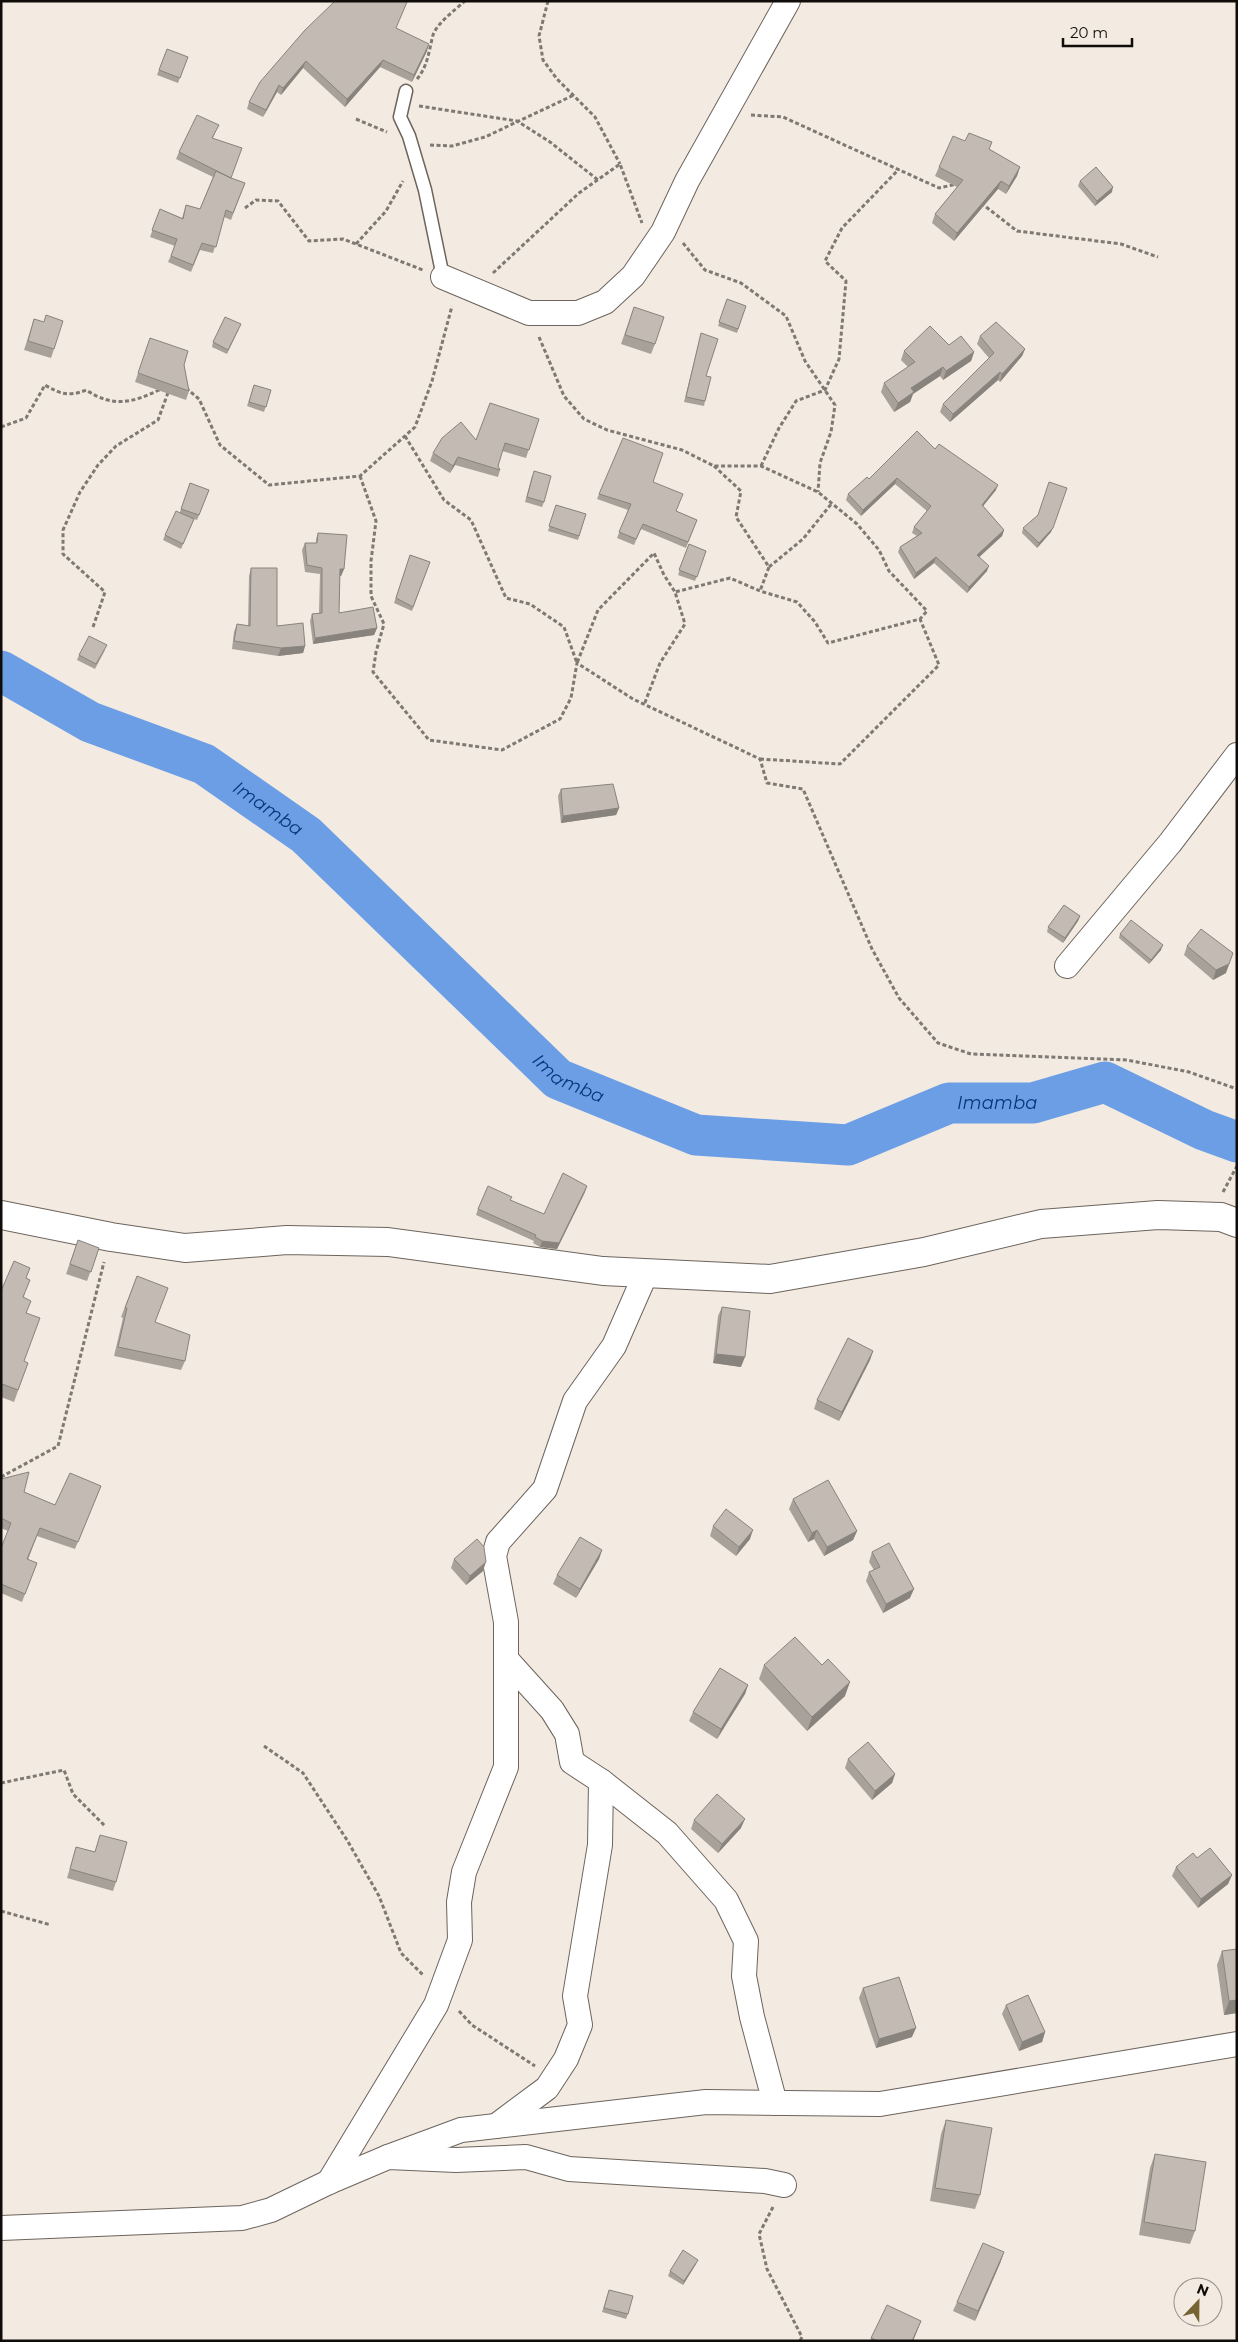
<svg xmlns="http://www.w3.org/2000/svg" width="1238" height="2342" font-family="Montserrat,sans-serif">
<rect width="100%" height="100%" fill="#f3eae1"/>
<g fill="none" stroke-linecap="round" stroke-linejoin="round">
<path stroke="#6b9ee5" stroke-width="41" id="s1" d="M1 671 90 722 204 764 306 835 558 1079 696 1135 848 1145 949 1103H1033L1105 1082 1204 1130 1237 1142"/>
<defs>
<path id="service" d="M406 91 400 117 409 136 425 190 443 277"/>
<g id="minor">
<path d="M443 277 529 313H578L605 302 633 276 663 232 687 181 788 1"/>
<path d="M1067 966 1170 843 1237 755"/>
<path d="M601 1781 667 1833 726 1900 746 1941 744 1976 752 2017 775 2103"/>
<path d="M496 2126 547 2088 566 2059 580 2025 575 1996 600 1845 601 1781 572 1762 567 1734 552 1710 506 1659"/>
<path d="M388 2157 461 2130 706 2102 880 2104 1237 2044"/>
<path d="M329 2182 436 2005 460 1940 459 1902 464 1872 506 1767V1622L494 1556 498 1542 545 1489 575 1401 614 1346 646 1273"/>
<path d="M1 2228 242 2218 271 2210 329 2182 388 2157 456 2160 526 2157 569 2169 765 2181 784 2185"/>
</g>
<path id="tertiary" d="M1 1215 111 1237 185 1248 287 1240 388 1242 603 1271 770 1279 924 1252 1041 1224 1158 1215 1221 1217 1237 1223"/>
</defs>
<use href="#service" stroke="#6c645d" stroke-width="15"/>
<use href="#minor" stroke="#6c645d" stroke-width="26"/>
<use href="#tertiary" stroke="#6c645d" stroke-width="30"/>
<g stroke="#7f7973" stroke-width="3" stroke-dasharray="4 2.5" stroke-linecap="butt">
<path d="M548 1 539 36 543 60 557 79 595 117 620 164"/>
<path d="M417 79C428 66 429 50 433 35 438 22 455 10 465 1"/>
<path d="M419 106 517 121 550 142 598 180"/>
<path d="M751 115 783 117 939 188 957 184"/>
<path d="M356 119 387 132"/>
<path d="M430 145 452 146 485 137 574 95"/>
<path d="M981 203 1017 231 1121 244 1158 257"/>
<path d="M245 208 256 200 278 201 309 241 343 239 423 270"/>
<path d="M683 243 705 270 741 283 786 316 805 361 835 405 831 432 820 463 818 492"/>
<path d="M356 244 386 211 403 181"/>
<path d="M493 273 579 193 620 164 642 223"/>
<path d="M539 337 564 396 584 419 607 430 682 450 714 466H761L818 492 857 524 879 550 889 571 927 611 920 619 828 643 815 622 797 602 760 591 730 578 675 592"/>
<path d="M186 388 199 399 220 445 269 485 360 476 415 427 432 381 452 306"/>
<path d="M1 427 26 418 45 385C60 394 69 397 86 390 114 408 132 403 161 389"/>
<path d="M405 436 444 500 471 520 506 598 530 604 564 627 577 663 598 610 654 553 664 575 675 592 685 624 660 663 644 705"/>
<path d="M714 466 741 491 736 517 769 567 760 591"/>
<path d="M761 466 779 428 796 401 825 390 839 359 846 281 825 261 842 228 899 169"/>
<path d="M360 476 376 521 371 561V596L384 624 376 652 373 672 429 740 502 750 560 719 571 698 577 663 633 699 760 759 767 783 803 789 872 949 899 998 938 1043 971 1054 1127 1060 1189 1072 1237 1089"/>
<path d="M769 567 803 539 832 503"/>
<path d="M93 627 105 592 63 554V530L80 492 98 465 116 446 158 420 169 390"/>
<path d="M760 759 840 764 939 665 920 619"/>
<path d="M1223 1192 1237 1166"/>
<path d="M1 1477 58 1446 104 1262"/>
<path d="M264 1746 303 1773 347 1840 379 1896 401 1953 423 1975"/>
<path d="M1 1783 64 1770 73 1794 105 1826"/>
<path d="M1 1911 51 1925"/>
<path d="M459 2011 472 2025 535 2066"/>
<path d="M773 2207 759 2234 767 2269 802 2337 800 2341"/>
</g>
<use href="#service" stroke="#fff" stroke-width="12"/>
<use href="#minor" stroke="#fff" stroke-width="24"/>
<use href="#tertiary" stroke="#fff" stroke-width="28"/>
</g>
<g fill="#a8a19a">
<path d="M396 28 427 51 412 82 380 67 345 107 303 68 281 95 277 92 263 117 247 109 249 102 305 30Z"/>
<path d="M167 49 188 57 178 83 157 75Z"/>
<path d="M216 131 213 138 231 178 245 183 231 220 224 217 213 253 200 250 191 272 168 262 175 246 150 237 160 209 182 218 186 205 200 209 213 177 176 159 179 152Z"/>
<path d="M965 141 992 142 989 149 1020 167 1017 176 1006 194 998 189 954 241 932 223 935 214 957 187 935 176 939 167Z"/>
<path d="M1080 181 1112 192 1095 206 1078 186Z"/>
<path d="M727 299 746 306 737 333 718 326Z"/>
<path d="M634 307 655 344 651 354 621 344Z"/>
<path d="M34 319 54 349 51 358 24 350Z"/>
<path d="M239 329 227 354 212 347 213 342Z"/>
<path d="M701 333 706 376 705 401 704 406 684 402Z"/>
<path d="M980 336 1025 349 1022 356 1000 382 998 380 950 422 940 412 943 404 989 358 977 344Z"/>
<path d="M150 338 184 365 189 391 186 400 135 382Z"/>
<path d="M949 345 974 352 971 361 943 380 940 376 913 394 910 402 894 412 881 392 884 383 908 367 901 360 904 351Z"/>
<path d="M254 385 271 390 264 412 247 406Z"/>
<path d="M539 419 526 458 502 451 498 466 500 470 498 477 455 465 450 473 430 461 433 453 476 440Z"/>
<path d="M935 449 996 490 983 506 1004 530 1002 536 979 557 987 571 967 593 934 563 914 579 898 552 900 547 917 536 912 533 914 527 927 511 895 484 861 516 846 500 848 494 869 479Z"/>
<path d="M532 476 544 502 542 507 525 502Z"/>
<path d="M653 482 676 511 697 520 686 548 641 529 634 545 617 538 628 510 597 499 599 494Z"/>
<path d="M190 483 209 490 197 520 194 519 181 549 163 540 165 535 180 512Z"/>
<path d="M556 505 586 514 578 540 548 531Z"/>
<path d="M1023 528 1051 532 1037 548 1022 533Z"/>
<path d="M318 533 344 569 341 576H340L339 613 377 628 374 635 313 644 310 621 312 614 319 613 320 574 305 572 302 550 305 543H316V539Z"/>
<path d="M689 544 706 551 695 581 678 575Z"/>
<path d="M410 555 430 562 412 611 394 603Z"/>
<path d="M251 568 277 626 305 646 303 653 278 656 232 649 234 632 237 624 248 626 249 576Z"/>
<path d="M105 650 95 669 77 660 79 655Z"/>
<path d="M561 789 619 808 616 815 561 823 558 796Z"/>
<path d="M1080 916 1078 921 1063 943 1047 932 1048 927Z"/>
<path d="M1120 934 1161 950 1149 964 1119 938Z"/>
<path d="M1187 946 1226 973 1213 980 1184 955Z"/>
<path d="M585 1192 557 1249 540 1247 533 1243 534 1241 476 1215 478 1209 510 1200 544 1214Z"/>
<path d="M78 1240 99 1248 87 1281 66 1274Z"/>
<path d="M137 1276 155 1322 185 1361 181 1370 114 1356 123 1318 121 1317Z"/>
<path d="M26 1279 24 1297 27 1313 24 1362 28 1363 14 1402 1 1397V1291Z"/>
<path d="M722 1307 741 1367 713 1363 718 1316Z"/>
<path d="M873 1351 870 1360 839 1421 814 1409 817 1400Z"/>
<path d="M1 1479 24 1492 55 1505 101 1486 75 1549 37 1536 28 1560 37 1563 22 1602 1 1593V1548L8 1531 1 1528Z"/>
<path d="M793 1499 857 1531 853 1540 824 1556 814 1539 808 1542 789 1509Z"/>
<path d="M713 1526 750 1539 736 1556 710 1536Z"/>
<path d="M602 1550 599 1559 576 1598 553 1584 557 1575Z"/>
<path d="M872 1552 910 1598 883 1613 866 1581 869 1572 874 1570 869 1562Z"/>
<path d="M454 1559 483 1571 466 1585 451 1568Z"/>
<path d="M764 1665 845 1696 807 1731 759 1679Z"/>
<path d="M748 1685 745 1694 717 1739 689 1721 693 1712Z"/>
<path d="M848 1759 895 1774 892 1783 872 1800 845 1768Z"/>
<path d="M694 1820 741 1828 718 1853 691 1829Z"/>
<path d="M100 1835 116 1882 113 1891 67 1878 76 1847 95 1852Z"/>
<path d="M1197 1858 1232 1875 1228 1884 1198 1908 1172 1876 1176 1867Z"/>
<path d="M1222 1951 1237 2013 1224 2015 1217 1965Z"/>
<path d="M863 1988 912 2037 876 2048 859 1998Z"/>
<path d="M1006 2005 1045 2032 1042 2042 1019 2051 1002 2014Z"/>
<path d="M946 2120 980 2195 975 2209 930 2201 941 2134Z"/>
<path d="M1155 2154 1195 2231 1190 2244 1139 2235 1150 2168Z"/>
<path d="M1001 2261 975 2321 953 2311 957 2302Z"/>
<path d="M696 2264 683 2285 668 2276 670 2271Z"/>
<path d="M609 2290 628 2314 626 2319 602 2312Z"/>
<path d="M921 2321 913 2341H870L871 2338Z"/>
</g>
<g fill="#88837d">
<path d="M429 44 427 51 412 82 414 75Z"/>
<path d="M383 60 380 67 345 107 347 99Z"/>
<path d="M306 61 303 68 281 95 283 88Z"/>
<path d="M279 85 277 92 263 117 266 110Z"/>
<path d="M1020 167 1017 176 1006 194 1009 186Z"/>
<path d="M1001 181 998 189 954 241 957 233Z"/>
<path d="M1113 187 1112 192 1095 206 1097 201Z"/>
<path d="M1025 349 1022 356 1000 382 1002 374Z"/>
<path d="M974 352 971 361 943 380 946 371Z"/>
<path d="M943 367 940 376 913 394 910 402 894 412 898 403 911 388Z"/>
<path d="M1000 372 998 380 950 422 953 414Z"/>
<path d="M458 457 455 465 450 473 453 466Z"/>
<path d="M897 478 895 484 861 516 863 510Z"/>
<path d="M998 485 996 490 979 511 982 505Z"/>
<path d="M1053 528 1051 532 1037 548 1039 543Z"/>
<path d="M1004 530 1002 536 975 561 977 555Z"/>
<path d="M936 557 934 563 914 579 916 573Z"/>
<path d="M989 566 987 571 967 593 969 587Z"/>
<path d="M340 569H344L341 576H337Z"/>
<path d="M377 628 374 635 313 644 315 638Z"/>
<path d="M305 646 303 653 278 656 281 648Z"/>
<path d="M619 808 616 815 561 823 563 816Z"/>
<path d="M1080 916 1078 921 1063 943 1065 938Z"/>
<path d="M1163 945 1161 950 1149 964 1151 960Z"/>
<path d="M1230 962 1226 973 1213 980 1216 970Z"/>
<path d="M587 1186 585 1192 557 1249 540 1247 542 1241Z"/>
<path d="M873 1351 870 1360 839 1421 842 1412Z"/>
<path d="M716 1354 745 1357 741 1367 713 1363Z"/>
<path d="M753 1530 750 1539 736 1556 739 1547Z"/>
<path d="M817 1530 814 1539 808 1542 812 1533Z"/>
<path d="M857 1531 853 1540 824 1556 827 1547Z"/>
<path d="M602 1550 599 1559 576 1598 580 1589Z"/>
<path d="M486 1562 483 1571 466 1585 470 1576Z"/>
<path d="M914 1589 910 1598 883 1613 886 1604Z"/>
<path d="M850 1682 845 1696 807 1731 812 1717Z"/>
<path d="M748 1685 745 1694 717 1739 721 1729Z"/>
<path d="M895 1774 892 1783 872 1800 875 1791Z"/>
<path d="M745 1819 741 1828 718 1853 722 1844Z"/>
<path d="M1232 1875 1228 1884 1198 1908 1201 1899Z"/>
<path d="M1237 2000V2013L1224 2015 1229 2001Z"/>
<path d="M916 2028 912 2037 876 2048 879 2039Z"/>
<path d="M1045 2032 1042 2042 1019 2051 1022 2042Z"/>
<path d="M1004 2252 1001 2261 975 2321 978 2311Z"/>
<path d="M698 2260 696 2264 683 2285 684 2281Z"/>
<path d="M921 2321 913 2341H912Z"/>
</g>
<g fill="#c3bbb3" stroke="#88837d">
<path d="M335 1H405L407 2 396 28 429 44 414 75 383 60 347 99 306 61 283 88 279 85 266 110 249 102 260 82 305 30Z"/>
<path d="M167 49 188 57 180 78 159 70Z"/>
<path d="M197 115 219 125 212 138 242 148 231 178 245 183 233 213 226 210 216 247 202 243 193 265 171 256 177 239 152 230 160 209 183 219 186 205 200 209 216 171 231 178 179 152Z"/>
<path d="M969 133 992 142 989 149 1020 167 1009 186 1001 181 957 233 935 214 963 180 939 167 953 136 965 141Z"/>
<path d="M1096 167 1113 187 1097 201 1080 181Z"/>
<path d="M727 299 746 306 738 329 719 322Z"/>
<path d="M634 307 664 317 655 344 625 335Z"/>
<path d="M46 315 63 321 54 349 28 341 34 319 44 322Z"/>
<path d="M225 317 241 324 228 350 213 342Z"/>
<path d="M996 322 1025 349 1002 374 1000 372 953 414 943 404 994 353 980 336Z"/>
<path d="M930 326 949 345 961 336 974 352 946 371 943 367 911 388 914 392 898 403 884 383 915 362 904 351Z"/>
<path d="M701 333 718 339 706 376 711 377 705 401 686 397Z"/>
<path d="M150 338 188 351 184 365 189 391 138 373Z"/>
<path d="M254 385 271 390 266 407 249 402Z"/>
<path d="M490 403 539 419 529 450 505 443 498 466 500 470 458 457 453 466 433 453 442 438 461 422 476 440Z"/>
<path d="M917 431 935 449 939 444 998 485 982 505 1004 530 977 555 989 566 969 587 936 557 916 573 900 547 922 533 914 527 931 506 897 478 863 510 848 494 867 477 869 479Z"/>
<path d="M623 438 663 453 653 482 683 494 676 511 697 520 688 542 643 524 636 539 619 532 631 504 599 494Z"/>
<path d="M534 471 551 476 544 502 527 497Z"/>
<path d="M1049 482 1067 488 1053 528 1039 543 1023 528 1038 515Z"/>
<path d="M190 483 209 490 199 515 181 509Z"/>
<path d="M556 505 586 514 579 536 549 526Z"/>
<path d="M176 511 194 519 183 544 165 535Z"/>
<path d="M318 533 347 535 344 569H340L339 613 373 607 377 628 315 638 312 614 322 613V568L307 565 305 543H317Z"/>
<path d="M689 544 706 551 697 577 679 570Z"/>
<path d="M410 555 430 562 413 607 396 598Z"/>
<path d="M251 568H277V626L303 623 305 646 281 648 234 641 237 624 250 626Z"/>
<path d="M89 636 107 645 96 664 79 655Z"/>
<path d="M613 784 619 808 563 816 561 789Z"/>
<path d="M1064 905 1080 916 1065 938 1048 927Z"/>
<path d="M1131 920 1163 945 1151 960 1120 934Z"/>
<path d="M1201 929 1233 953 1229 964 1216 970 1187 946Z"/>
<path d="M563 1173 587 1186 559 1243 542 1241 535 1237 536 1235 478 1209 488 1186 512 1197 510 1200 544 1214Z"/>
<path d="M78 1240 99 1248 91 1272 70 1264Z"/>
<path d="M14 1261 30 1268 26 1278 30 1280 23 1297 31 1301 26 1313 40 1318 24 1361 28 1363 18 1390 2 1384 1 1387V1291Z"/>
<path d="M137 1276 168 1288 155 1322 190 1335 185 1361 118 1347 127 1308H125Z"/>
<path d="M722 1307 750 1311 745 1357 716 1354Z"/>
<path d="M848 1338 873 1351 842 1412 817 1400Z"/>
<path d="M29 1472 24 1492 55 1505 70 1473 101 1486 78 1542 40 1528 27 1559 37 1563 25 1594 1 1584V1574L2 1571 1 1570V1548L11 1523 1 1518V1479Z"/>
<path d="M828 1480 857 1531 827 1547 817 1530 812 1533 793 1499Z"/>
<path d="M726 1509 753 1530 739 1547 713 1526Z"/>
<path d="M580 1537 602 1550 580 1589 557 1575Z"/>
<path d="M477 1539 484 1547 486 1562 470 1576 454 1559Z"/>
<path d="M889 1543 914 1589 886 1604 869 1572 880 1567 872 1552Z"/>
<path d="M795 1637 822 1665 828 1659 850 1682 812 1717 764 1665Z"/>
<path d="M720 1668 748 1685 721 1729 693 1712Z"/>
<path d="M868 1742 895 1774 875 1791 848 1759Z"/>
<path d="M717 1794 745 1819 722 1844 694 1820Z"/>
<path d="M100 1835 127 1842 116 1882 70 1869 76 1847 95 1852Z"/>
<path d="M1210 1848 1232 1875 1201 1899 1176 1867 1193 1853 1197 1858Z"/>
<path d="M1237 1949V2000L1229 2001 1222 1951Z"/>
<path d="M899 1977 916 2028 879 2039 863 1988Z"/>
<path d="M1028 1995 1045 2032 1022 2042 1006 2005Z"/>
<path d="M946 2120 992 2128 980 2195 935 2188Z"/>
<path d="M1155 2154 1206 2162 1195 2231 1144 2222Z"/>
<path d="M983 2243 1004 2252 978 2311 957 2302Z"/>
<path d="M683 2250 698 2260 684 2281 670 2271Z"/>
<path d="M609 2290 633 2296 628 2314 604 2308Z"/>
<path d="M887 2305 921 2321 912 2341H878L871 2338Z"/>
</g>
<g text-anchor="middle" stroke-width="5" stroke-linejoin="round" paint-order="stroke">
<g font-size="18" font-style="italic" fill="#053978" stroke="#f3eae1">
<text dy="6" stroke="none"><textPath href="#s1" startOffset="302">Imamba</textPath></text>
<text dy="6" stroke="none"><textPath href="#s1" startOffset="708">Imamba</textPath></text>
<text dy="6" stroke="none"><textPath href="#s1" startOffset="1158">Imamba</textPath></text>
</g>
</g>
<rect width="1238" height="2342" fill="none" stroke="#0f0c09" stroke-width="5"/>
<g transform="translate(1198 2302) rotate(22)"><circle r="24" fill="#f3eae1" stroke="#98918b"/>
<path d="M0-4L9 19L0 12L-9 19Z" fill="#766533"/>
<text y="-8" font-size="14" font-weight="bold" text-anchor="middle" fill="#0f0c09">N</text>
</g>
<path d="M1063 38v8h69v-8" fill="none" stroke="#0f0c09" stroke-width="2.5"/>
<text x="1070" y="38" font-size="15" fill="#0f0c09" stroke="#f3eae1" stroke-width="4" paint-order="stroke">20 m</text>
</svg>
